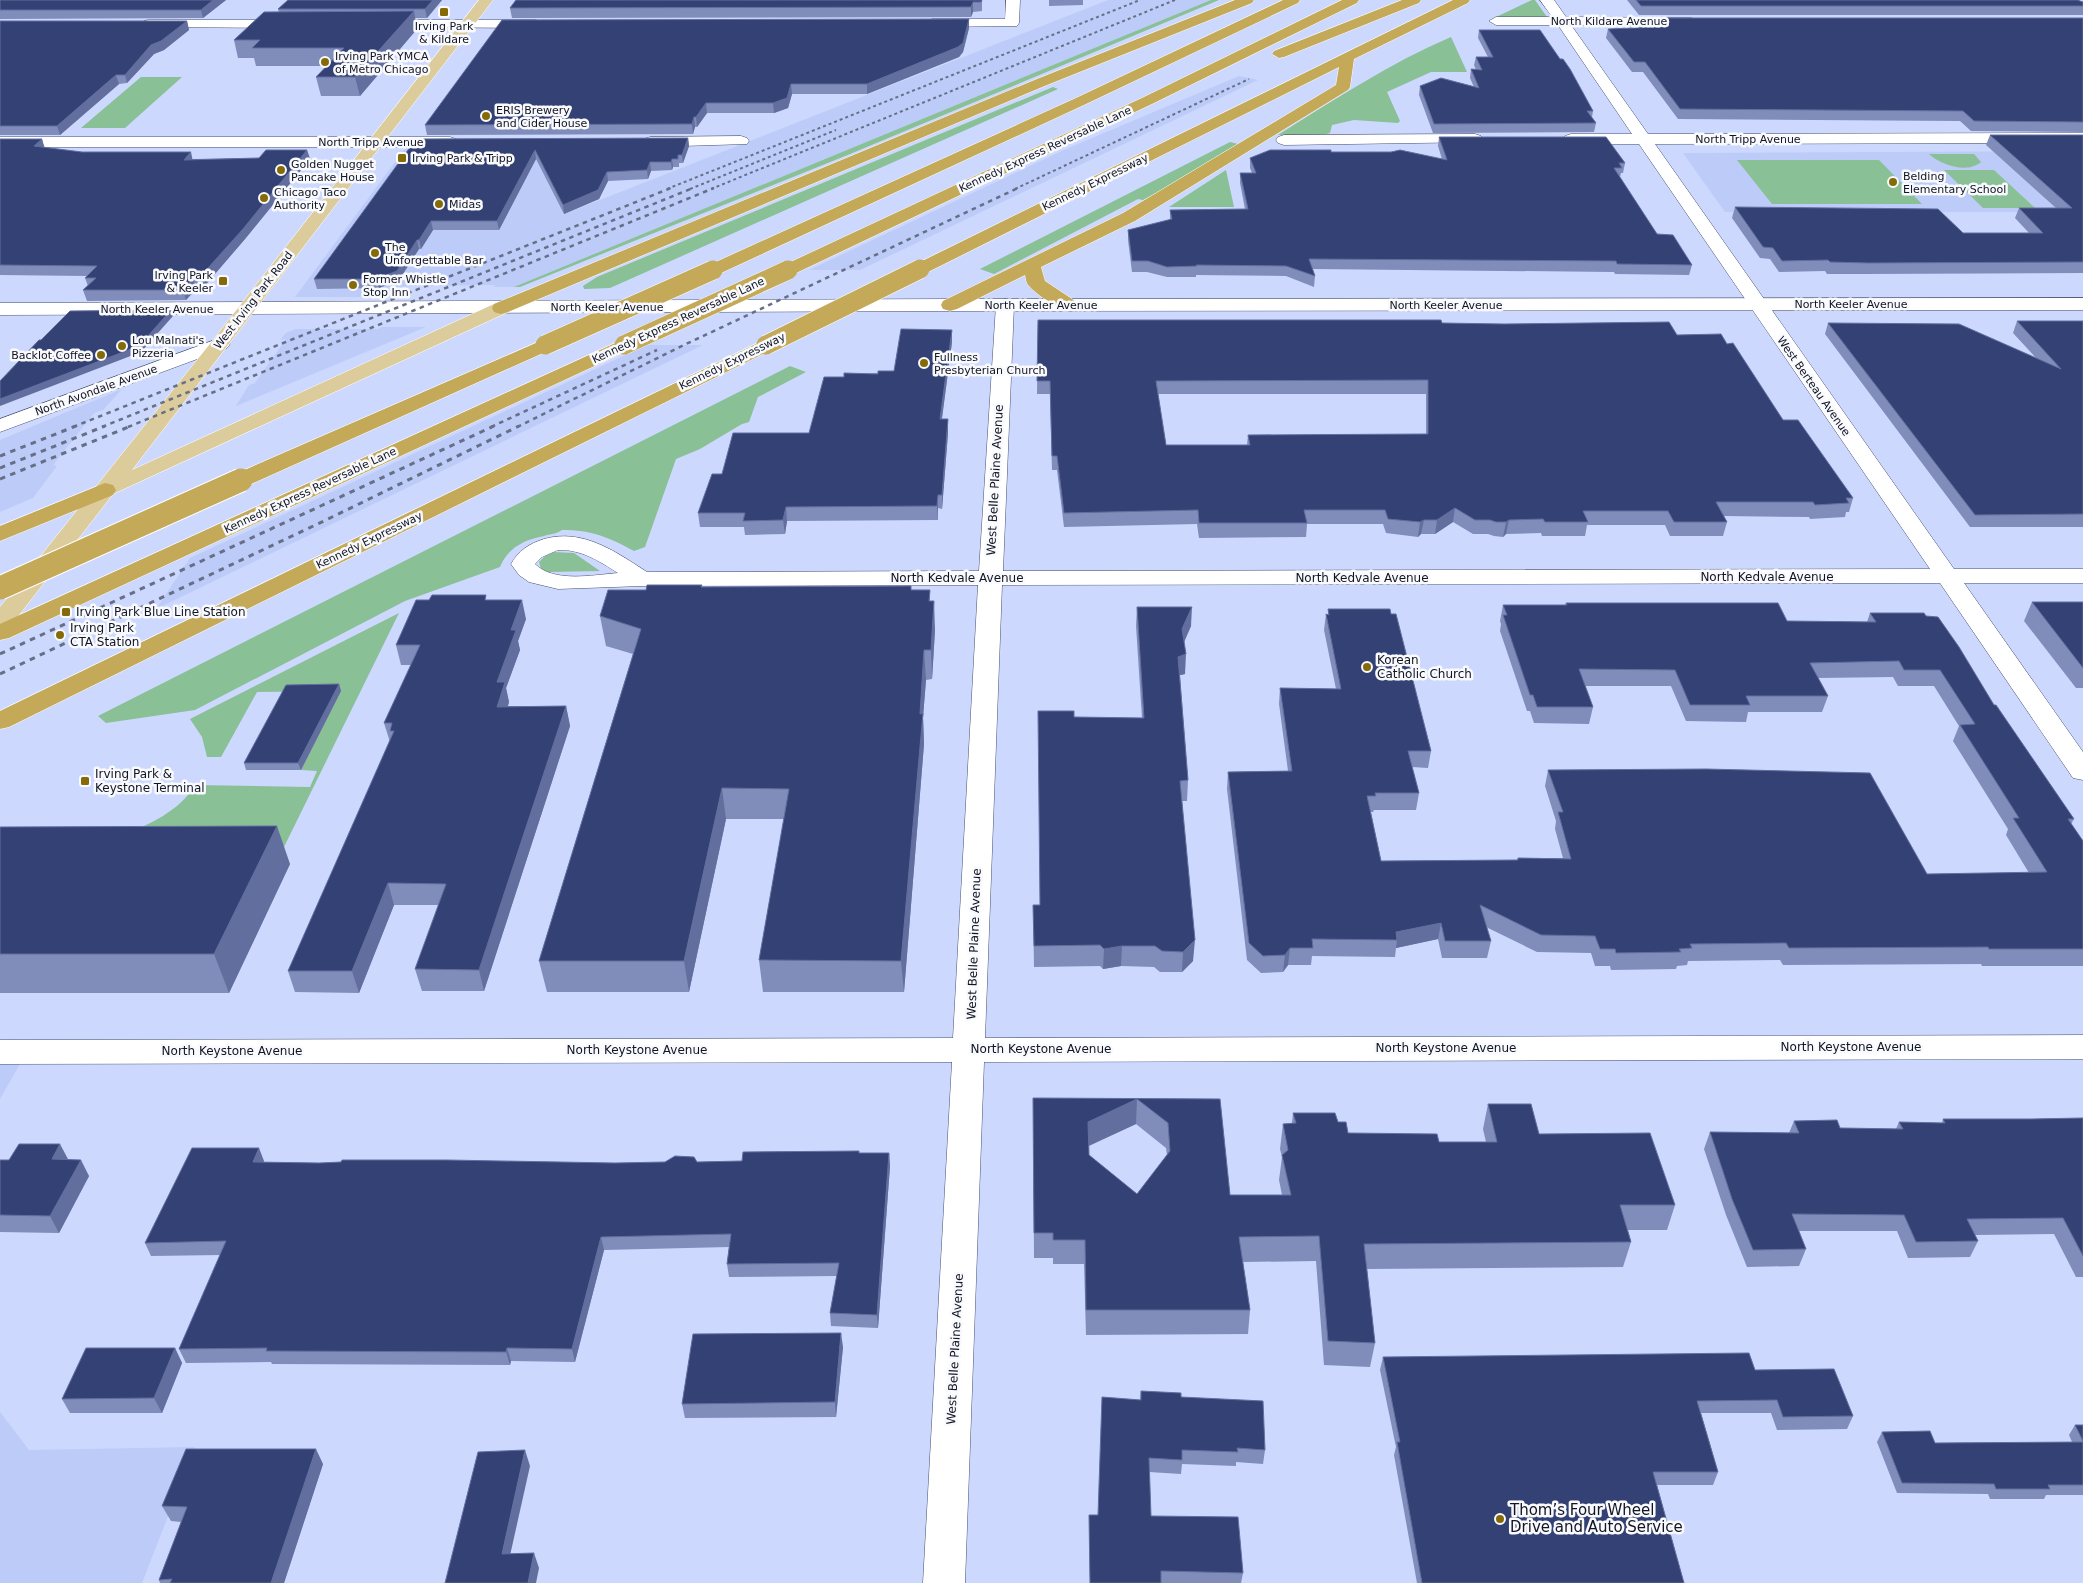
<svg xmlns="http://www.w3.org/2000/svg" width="2083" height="1583" font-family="'DejaVu Sans',sans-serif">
<rect width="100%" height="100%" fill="#ccd8fe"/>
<g fill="#bdcbf8">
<path d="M1108 0H1211L514 287H494L495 285 415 286 389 287 367 297H295L407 146 599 145 562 215Z"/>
<path d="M1239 76 1258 80 860 270H809L1066 149Z"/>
<path d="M2083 151V212H1725L1683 153Z"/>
<path d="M382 327H426L236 406 249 385 255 383 286 339 280 340 286 333 296 329H378Z"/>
<path d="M647 345H703L156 609 190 558Z"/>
<path d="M122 389 103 410 94 413 53 465 57 466 33 498 0 512V440Z"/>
<path d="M25 1055 0 1099V1056Z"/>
<path d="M0 1412 29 1450 195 1447 142 1583H0Z"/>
</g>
<g fill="#89c096">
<path d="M1211 0H1219L850 154 520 287H514Z"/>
<path d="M1532 0H1535L1547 17 1494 18Z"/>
<path d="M1451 37 1467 72H1431L1387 92 1400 121 1398 123 1354 120 1332 125 1330 133 1323 135H1278C1334 100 1390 63 1451 37Z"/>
<path d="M141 77H182L125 128H81Z"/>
<path d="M1053 87 1058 89 610 288 584 289 583 286 597 277Z"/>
<path d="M1230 142 1238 144 1187 176 1143 200 1138 199 994 274 980 269Z"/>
<path d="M1929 154H1974L1981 162C1967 174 1941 165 1929 154Z"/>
<path d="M1737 160H1879L1922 204H1772Z"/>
<path d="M1226 170 1234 207H1169Z"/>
<path d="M1944 170H1994L2035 208H1983Z"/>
<path d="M790 366 806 372 758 397 749 422 742 424 700 449 676 459 645 547 634 551C608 537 592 530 562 530 557 534 550 534 544 536 523 540 508 548 500 567L405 601 195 710 106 723 98 716Z"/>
<path d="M553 552 574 553 600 571 548 572 541 569 539 562 545 556Z"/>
<path d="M399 613 283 849 122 836C149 824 179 812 195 785L310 787 317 771 301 770 340 691 257 692 221 757H207L202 737 190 719Z"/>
</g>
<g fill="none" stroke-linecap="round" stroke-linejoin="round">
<defs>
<g id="minor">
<path d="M1006 0H1020L1019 23 1017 26 932 27 925 23 932 19H1005Z"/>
<path d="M1540 0H1554L1566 17 1692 18 1694 21 1687 25H1571L1648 134 2083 133V143L1655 144 1954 569H2083V583H1964L2083 752V780L2073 778 1940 583 1002 585 985 1038 2083 1035V1059L984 1062 965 1583H923L952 1062 0 1064V1040L953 1038 978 585 642 586 558 589 529 582 519 575 511 564C519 550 529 544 544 539 583 528 616 552 647 572L979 571 996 305 998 301 1005 299 1012 301 1014 305 1003 571 1930 569 1639 144H1571L1565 142 1563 139 1565 136 1571 134H1632L1558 25H1496L1489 21 1496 17H1552ZM558 550C581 549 599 561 618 573 593 575 554 583 535 564L542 557Z"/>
<path d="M149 20H289L296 24 289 28 144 27 142 24 144 21Z"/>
<path d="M379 20H536L543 24 536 28 374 27 372 24Z"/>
<path d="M1475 134 1481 136 1483 139 1481 142 1284 145 1278 143 1276 140 1278 137 1284 135Z"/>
<path d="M741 136 747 138 749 141 747 144 650 147 644 145 642 142 644 139 650 137Z"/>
<path d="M0 137H450L456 139 458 142 456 145 450 147H0Z"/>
</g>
<g id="tertiary">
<path d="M2083 298V310L950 311 0 315V303L950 299Z"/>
<path d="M220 338 227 340 230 344 227 348 0 432V419Z"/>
</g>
<path id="primary" d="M479 0H493L132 470 494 304 501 302 508 304 510 308 508 312 113 494 9 628 0 630V607L213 340Z"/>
<g id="motorway">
<path d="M1235 0H1254L1252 3 1047 85 508 312 501 314 494 312 492 308 494 304 1037 79Z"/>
<path d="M1283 0H1300L1298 3 1086 104 719 274 713 275 707 274 704 270 707 266 1076 98Z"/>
<path d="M1342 0H1359L1357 3 1154 103 794 274 788 275 782 274 779 270 782 266 1144 97Z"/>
<path d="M1402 0H1421L1419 3 1284 57 1279 58 1272 54 1274 51Z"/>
<path d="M1453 0H1470L1468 3 1354 59 1350 87 1348 90 1135 221 1041 267 1045 281 1075 301 1077 305 1075 309C1062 312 1038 296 1029 286 1026 283 1026 279 1025 275L957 309 950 311 943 309 941 305 943 301 1123 213 1336 85 1339 67 926 273 920 274 914 273 911 269 914 265Z"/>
<path d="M545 339 552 341 555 345 552 349 249 485 241 487 233 485 230 480 233 475Z"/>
<path d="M624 339 631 341 634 345 631 349 9 638 0 640V624Z"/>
<path d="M766 339 773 341 776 345 773 349 9 727 0 729V711Z"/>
<path d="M105 483 113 485 116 490 113 495 0 541V526Z"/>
</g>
</defs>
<use href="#minor" stroke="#475070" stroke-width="1"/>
<use href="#tertiary" stroke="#475070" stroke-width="1"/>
<use href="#primary" stroke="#fff" stroke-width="1"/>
<use href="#motorway" stroke="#fff" stroke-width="1"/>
<use href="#minor" fill="#fff" fill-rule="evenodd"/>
<use href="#tertiary" fill="#fff" fill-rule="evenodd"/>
<use href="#primary" fill="#dccb9b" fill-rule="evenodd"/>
<use href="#motorway" fill="#c4a958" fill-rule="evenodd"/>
<g stroke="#676f87" stroke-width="2" stroke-dasharray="3 3" stroke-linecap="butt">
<path d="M667 189 1140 0"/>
<path d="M690 189 836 130"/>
<path d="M711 189 1175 0"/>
<path d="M1015 189 1249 79"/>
</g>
<g stroke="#676f87" stroke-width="2.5" stroke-dasharray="4.5 4.5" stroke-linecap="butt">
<path d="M73 427 671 188"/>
<path d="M102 427 693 188"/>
<path d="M128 427 714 188"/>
<path d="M491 427 657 350"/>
<path d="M517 427 684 345 1018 188"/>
</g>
<g stroke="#676f87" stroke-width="3" stroke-dasharray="5.5 5.5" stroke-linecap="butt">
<path d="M0 456 76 426"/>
<path d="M0 468 105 426"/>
<path d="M0 479 131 426"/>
<path d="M0 654 494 426"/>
<path d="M0 674 326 520 519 426"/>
</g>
<defs>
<g id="motorway-bridge-far1">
<path d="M545 345 713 270"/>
<path d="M624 345 788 270"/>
<path d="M766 345 920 269"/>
</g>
<path id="motorway-bridge" d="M0 588 241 480"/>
</defs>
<use href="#motorway-bridge-far1" stroke="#fff" stroke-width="20" stroke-linecap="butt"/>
<use href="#motorway-bridge" stroke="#fff" stroke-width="25" stroke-linecap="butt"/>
<use href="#motorway-bridge-far1" stroke="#c4a958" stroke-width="19"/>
<use href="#motorway-bridge" stroke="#c4a958" stroke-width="23"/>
</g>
<g fill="#808cba" fill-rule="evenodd">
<path d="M0 0H226L203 18 0 19Z"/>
<path d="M442 0 427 18H415L417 29 360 96H321L316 77 327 66H256L254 58H238L234 40 279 12 278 9Z"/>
<path d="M516 0H982V11L973 12 971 17 512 18 510 8Z"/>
<path d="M1049 0H1083V5L1049 6Z"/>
<path d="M1627 0H2078L2080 1 2083 2V15H1639Z"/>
<path d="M1651 18H2083V132L1971 131 1960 121 1678 119 1643 72H1632L1606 38 1608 29 1650 28 1649 27Z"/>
<path d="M969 19V28L963 52 959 57 867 94H792L788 108 774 113H707L697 127H695L693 134 427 135 425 125Z"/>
<path d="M0 21H187L189 30 164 50 154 54 127 83 119 84 60 135H0Z"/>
<path d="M1479 30 1593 111 1592 117 1596 123 1594 132 1433 133 1419 95 1420 86 1474 87 1470 78 1471 69 1476 70 1474 65 1476 57H1488L1478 38Z"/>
<path d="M1990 135H2083V273L1864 274H1827L1825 271 1779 272 1770 259 1760 258 1732 218 1735 207 1963 233H2029L2015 218 2019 208H2056L1986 145Z"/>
<path d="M1439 137 1625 163 1623 173H1621L1620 177 1657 234 1692 265 1689 275 1615 274 1614 272 1312 269 1315 276 1314 287 1286 276 1196 275V277H1167L1147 272H1132L1128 240V230L1170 220V210L1245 209 1240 183V173H1252L1250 168V158L1331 152 1442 159 1438 146Z"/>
<path d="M688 138 689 146 683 163H679V167H673L672 170 651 171 648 179 608 181 599 199 564 214 536 159 499 230H433L421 249H419L399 280 379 288 317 289 314 279 416 139Z"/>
<path d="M0 139H42L44 148 82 152 193 159 259 158 307 150 310 159 245 239 202 289H196L186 300 87 301 83 290 88 286 85 278 87 276 0 275Z"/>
<path d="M1038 320 1442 323 1677 335 1783 420 1853 498 1849 512H1846L1845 517 1810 519 1809 517 1724 516 1727 522 1723 536H1670L1665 525H1587L1585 536H1542L1541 533 1506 534 1503 537 1494 536 1488 534H1473L1453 522 1435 534H1421L1418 537 1386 533 1383 524H1307L1306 537 1199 538 1197 524 1064 527 1057 470H1052L1050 394H1037ZM1158 394H1426V434L1248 435 1247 445H1166Z"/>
<path d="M2017 321H2083V527H1970L1825 334 1828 323 2036 358 2013 333Z"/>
<path d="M952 342 942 419H948V433L942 509 938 508V520L787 521 785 534 745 535 744 527H700L698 513 722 474 809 433 844 377 894 371Z"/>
<path d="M702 585V587L930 590V601L935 630 932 679 926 680 923 717 924 744 904 992H763L759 960 784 819H726L689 992H547L539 961 633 654 606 646 600 616Z"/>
<path d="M429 600H487L526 619 518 641 520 650 506 688 509 702 508 706H566L570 726 484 991H422L415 969 439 905H394L359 993 295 992 288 971 390 742 384 723 411 665H401L396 645Z"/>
<path d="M2032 602H2083V688H2076L2024 621Z"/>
<path d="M1566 603 1787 621 1867 622 1870 613 1994 705 2074 819 2071 824 2083 841V966H1982L1981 964 1783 965 1780 960 1688 961 1687 965 1677 966 1676 969 1611 970 1610 966H1595L1591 953 1537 952 1486 927 1491 941 1487 958H1442L1438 939 1396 948 1395 957 1312 956 1311 965H1288L1283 972 1261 973 1247 960 1227 789 1228 772 1288 771 1279 704 1280 688 1336 689 1324 630 1326 614H1328V609L1431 751 1428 768 1412 767 1419 793 1416 810H1374L1373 812H1371L1381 861 1517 860 1518 858H1563L1555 829 1556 821 1545 786 1548 770 1927 874 2029 873 2006 835 2008 829 1953 741 1959 726 1934 686H1898L1893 677 1818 678 1828 696 1822 712H1748L1746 722 1686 721 1671 686H1585L1593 707 1589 724 1534 723 1530 711H1527L1500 631 1501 624 1500 621 1503 605H1565Z"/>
<path d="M1137 607 1191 626 1184 642 1185 674 1180 675 1188 780 1187 801H1182L1193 961 1182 972H1160L1154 967 1121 966 1103 969 1100 966 1034 967 1033 905H1040L1074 717 1142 718 1136 626Z"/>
<path d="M339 684 341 691 301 770H246L244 763Z"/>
<path d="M0 827 290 864 229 993H0Z"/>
<path d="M1033 1098 1220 1099 1230 1195H1282L1279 1180 1282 1157 1280 1149 1283 1124 1292 1123 1293 1113 1338 1122 1348 1133 1439 1142H1486L1483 1129 1488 1104 1539 1134 1675 1205 1667 1230H1628L1631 1242 1623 1267 1367 1269 1375 1343 1370 1367 1324 1365 1316 1261 1243 1262 1250 1310 1248 1334 1086 1335 1084 1264H1053V1258H1034ZM1136 1124 1166 1148 1167 1155 1137 1194 1089 1155V1146Z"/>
<path d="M2083 1118V1277H2076L2054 1234 1975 1235 1978 1241 1970 1257 1908 1258 1897 1231H1799L1806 1249 1799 1266 1747 1267 1726 1215 1704 1149 1710 1132 1789 1133 1794 1121 1840 1128 1896 1129 1899 1122 1942 1123 1943 1119H2031Z"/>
<path d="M859 1153H889L890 1166 878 1328 831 1326 830 1313 837 1276 729 1277 727 1264 729 1247 604 1250 575 1362 511 1361 510 1365 272 1364 271 1362 186 1363 179 1349 221 1255 151 1256 145 1243 264 1161V1162L319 1163H615L697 1162 742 1161Z"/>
<path d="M0 1160H68L89 1176 59 1233 0 1232Z"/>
<path d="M843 1347 836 1417 685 1418 682 1404Z"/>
<path d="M175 1348 182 1363 162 1413H70L62 1399Z"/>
<path d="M1383 1357 1755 1370 1853 1416 1847 1429 1777 1430 1771 1413H1701L1718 1472 1713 1485H1657L1684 1583H1417L1394 1455 1396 1447 1380 1370Z"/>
<path d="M1141 1391 1181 1397 1265 1450 1263 1464 1236 1462V1466L1182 1464 1181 1474 1149 1472 1151 1516 1243 1573 1241 1583H1090L1089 1515H1098L1140 1400Z"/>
<path d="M2075 1425H2083V1495H2046L2044 1499H1990L1988 1494 1897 1493 1877 1442 1882 1432 1935 1443 2072 1442 2069 1435Z"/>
<path d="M323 1464 284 1583H160L159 1580 181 1522 171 1521 162 1506Z"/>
</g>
<g fill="#626e9e">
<path d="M213 0H226L203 18 201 10Z"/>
<path d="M433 0H442L427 18 425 9Z"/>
<path d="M973 2V12L971 17V7Z"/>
<path d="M414 11 417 29 360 96 355 77Z"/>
<path d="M969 19V28L963 52 959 57 867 94V84Z"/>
<path d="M187 21 189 30 164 50 154 54 127 83 125 75 151 45Z"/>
<path d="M116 75 119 84 60 135 57 126Z"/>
<path d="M791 84 792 94 788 108 774 113 773 103Z"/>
<path d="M706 103 707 113 697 127 696 117Z"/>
<path d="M694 117 695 127 693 134 692 124Z"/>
<path d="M688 138 689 146 683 163 682 155Z"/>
<path d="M42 139 45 149 34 146Z"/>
<path d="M307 150 310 159 245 239 202 289 199 278Z"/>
<path d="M535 150 536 159 499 230 497 221Z"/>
<path d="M191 152 193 162 184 160Z"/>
<path d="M672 159 673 167 672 170 671 162Z"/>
<path d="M650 162 651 171 648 179 647 170Z"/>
<path d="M607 172 608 181 599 199 564 214 563 205Z"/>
<path d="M431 221 433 230 421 249 419 240Z"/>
<path d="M417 240 419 249 399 280 379 288 376 279Z"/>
<path d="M193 278 196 289 186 300 183 290Z"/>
<path d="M171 310 173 316 141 352 0 406V399Z"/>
<path d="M952 330V342L940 432V419Z"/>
<path d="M948 419V433L942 509V495Z"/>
<path d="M938 495V520L937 506Z"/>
<path d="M786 507 787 521 785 534 783 520Z"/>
<path d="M1455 508 1453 522 1435 534 1437 520Z"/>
<path d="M1424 520 1421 534 1418 537 1420 522Z"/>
<path d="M1509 520 1506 534 1503 537 1506 522Z"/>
<path d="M522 600 526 619 518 641 520 650 506 688 509 702 501 727 497 707V682L511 630Z"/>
<path d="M934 601 935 630 932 679 931 650Z"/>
<path d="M1192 607 1191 626 1181 649 1182 629Z"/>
<path d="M924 650 926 680 923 717 924 744 904 992 901 961Z"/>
<path d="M1186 654 1185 674 1177 676 1178 657Z"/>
<path d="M339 684 341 691 301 770 298 763Z"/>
<path d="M566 706 570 726 484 991 479 970Z"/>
<path d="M722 788 726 819 689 992 684 961Z"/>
<path d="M277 826 290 864 229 993 214 954Z"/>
<path d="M388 883 394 905 359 993 352 971Z"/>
<path d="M1441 923 1438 939 1396 948 1397 940 1396 932Z"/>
<path d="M1195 940 1193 961 1182 972 1183 952Z"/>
<path d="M1122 946 1121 966 1103 969 1104 949Z"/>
<path d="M1290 948 1288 965 1283 972 1285 955Z"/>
<path d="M1137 1099 1136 1124 1088 1146V1122Z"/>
<path d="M60 1144 69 1161 52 1159Z"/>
<path d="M259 1148 264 1161 258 1176 253 1162Z"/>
<path d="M889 1153 890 1166 878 1328 877 1315Z"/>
<path d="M81 1160 89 1176 59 1233 50 1216Z"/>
<path d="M601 1237 604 1250 575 1362 572 1349Z"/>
<path d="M841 1333 843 1347 836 1417 835 1402Z"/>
<path d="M175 1348 182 1363 162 1413 154 1398Z"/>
<path d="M507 1348 511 1361 510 1365 506 1352Z"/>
<path d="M316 1449 323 1464 284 1583H271Z"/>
<path d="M525 1450 530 1466 507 1569 502 1554Z"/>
<path d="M534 1553 539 1568 536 1583H528Z"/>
</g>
<g fill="#344175" stroke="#626e9e" fill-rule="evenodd">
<path d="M0 0H213L201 10H0Z"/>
<path d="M288 0H433L425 9H278Z"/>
<path d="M516 0H982L981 2H973L971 7 510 8Z"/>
<path d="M1636 0H2078L2080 1 2083 2V6H1641Z"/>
<path d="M414 11 355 77H316L344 48H252L260 40H234L264 12Z"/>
<path d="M1651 18H2083V122L1974 121 1963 111 1680 109 1645 62H1634L1608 29 1659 27Z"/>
<path d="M969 19 963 43 958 47 867 84H791L787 98 773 103H706L696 117H694L692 124 425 125 502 20Z"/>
<path d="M0 21H187L161 41 151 45 125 75H116L57 126H0Z"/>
<path d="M1479 30H1540L1560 59H1563L1570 69 1593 111H1587L1596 123 1434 124 1420 86 1441 78 1479 88 1471 69 1482 70 1476 57H1493Z"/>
<path d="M1990 135H2083V262L1868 263 1830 262 1828 260 1782 261 1773 248 1763 247 1735 207 1938 209 1963 233H2043L2019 208H2072Z"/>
<path d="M1439 137H1606L1625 163H1619L1622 168H1614L1657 234 1673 235 1692 265 1617 264 1616 261 1309 259 1315 276 1286 266 1196 265 1197 266 1167 267 1148 261H1132L1128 230 1172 219 1170 210 1248 209 1240 173H1256L1250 158 1270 150H1331V152H1391L1400 150 1447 160Z"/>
<path d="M688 138 682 155H678V159H672L671 162H650L647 170 607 172 598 190 563 205 535 150 497 221H431L419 240H417L397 271 376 279H314L416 139Z"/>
<path d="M0 139H42L34 146 82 152H191L184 160 259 158 266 150H307L243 229 199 278H193L183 290H83L96 278H85L97 266 0 265Z"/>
<path d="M171 310 139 346 0 399V381L39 340H41L70 311Z"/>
<path d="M1038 320H1441L1442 323 1504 324 1669 322 1677 335 1721 334 1727 344 1733 343 1783 420H1798L1853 498H1846L1849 503 1815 505 1813 502H1716L1727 522H1674L1668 511H1583L1588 522H1545L1543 519 1509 520 1506 522H1496L1490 520H1475L1455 508 1437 520H1424L1420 522 1388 519 1385 510H1304L1307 523H1199L1198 510 1064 513 1057 456H1052L1050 381H1037ZM1428 380V434L1248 435 1250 445H1166L1156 381Z"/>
<path d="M2017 321H2083V514L1975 515 1828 323 1959 324 2061 369Z"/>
<path d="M901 329 952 330 940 419H948L942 495H938L937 506 786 507 783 520 743 521 745 513H698L712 474H722L733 433H809L824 377H844V373L878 374V371H894Z"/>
<path d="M647 585H702L701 587 911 586V590H930L929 601H934L931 650H924L920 714 923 713 901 961 759 960 789 789 722 788 684 961H539L641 629 600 616 608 590H646Z"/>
<path d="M432 595H486L485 600H522L511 630H516L497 682H505L497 707 566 706 479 970 415 969 446 884 388 883 352 971H288L394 731H390L392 723H384L420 645H396L416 600H429Z"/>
<path d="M2032 602H2083V668Z"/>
<path d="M1566 603H1778L1787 621 1876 622 1870 613H1924L1926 616 1938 617 1959 647 1994 705H1996L2074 819H2068L2083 841V949H1989L1988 947 1789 948 1786 943 1690 944 1692 948 1679 949 1681 952 1616 953 1615 949H1600L1595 936 1541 935 1480 905 1491 941H1445L1441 923 1396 932 1397 940 1312 939 1313 948H1290L1285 955 1263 956 1249 943 1228 772 1292 771 1280 688 1341 689 1326 614 1329 615 1328 609H1390L1391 614H1396L1431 751H1408L1419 793H1375L1376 796H1367L1381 861 1518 860V858L1571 859 1558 812H1563L1548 770 1706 769 1870 773 1927 874 2047 872 2013 818H2019L1960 725 1975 724 1940 670H1904L1899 661 1810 663 1828 696H1746L1750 705H1690L1675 670 1579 669 1593 707H1537L1533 695H1530L1503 615H1507L1503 605H1567Z"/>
<path d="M1137 607H1192L1182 629 1186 654 1178 657 1188 780 1180 781 1195 940 1183 952 1162 951 1155 946H1122L1104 949 1100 945 1034 946 1033 905H1040L1038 711H1074V717L1144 718Z"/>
<path d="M339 684 298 763H244L286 685Z"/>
<path d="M277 826 214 954H0V827Z"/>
<path d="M1033 1098 1220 1099 1230 1195H1291L1282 1155 1288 1150 1283 1124 1296 1123 1293 1113H1335L1338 1122H1346L1348 1133 1437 1134 1439 1142H1497L1488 1104H1531L1539 1134 1650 1133 1675 1205H1620L1631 1242 1364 1244 1375 1343 1328 1341 1319 1236 1239 1237 1250 1310H1086L1085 1240H1053V1233H1034ZM1137 1099 1168 1123 1170 1151 1137 1194 1089 1155 1088 1122Z"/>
<path d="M2083 1118V1256L2063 1218 1967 1219 1978 1241 1916 1242 1904 1215 1792 1214 1806 1249 1753 1250 1732 1199 1710 1132 1799 1133 1794 1121 1837 1120 1840 1128 1903 1129 1899 1122 1945 1123 1943 1119H2031Z"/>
<path d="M19 1144H60L52 1159 81 1160 50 1216 0 1215V1160H9Z"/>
<path d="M192 1148H259L253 1162 319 1163 341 1162 342 1160H447L615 1163 665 1162 675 1156 694 1157 697 1162 742 1161 743 1152 859 1151V1153H889L877 1315 830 1313 839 1263 727 1264 731 1234 601 1237 572 1349 507 1348 506 1352 266 1351 267 1348 179 1349 226 1241 145 1243Z"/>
<path d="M841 1333 835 1402 682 1404 693 1334Z"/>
<path d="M86 1348H175L154 1398 62 1399Z"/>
<path d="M1749 1353 1755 1370 1834 1369 1853 1416 1783 1417 1777 1400 1697 1401 1718 1472H1653L1684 1583H1422L1397 1442H1400L1383 1357Z"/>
<path d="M1141 1391 1181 1393V1397L1263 1401 1265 1450 1237 1448 1238 1452 1182 1450V1460L1149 1458 1151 1516 1238 1517 1243 1573 1161 1571V1583H1090L1089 1515H1098L1102 1397 1141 1400Z"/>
<path d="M2075 1425H2083V1441Z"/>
<path d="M1930 1431 1935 1443 2083 1442V1485H2048L2050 1489H1996L1994 1484 1902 1483 1882 1432Z"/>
<path d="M186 1449H316L271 1583H170L172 1579 159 1580 187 1507 162 1506Z"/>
<path d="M525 1450 502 1554 534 1553 528 1583H445L478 1452Z"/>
</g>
<g fill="#856b07" stroke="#f9fafe" stroke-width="2">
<rect x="439" y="7" width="10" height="10" rx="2.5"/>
<circle cx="325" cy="62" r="5"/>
<circle cx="486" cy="116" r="5"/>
<rect x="397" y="153" width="10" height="10" rx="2.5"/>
<circle cx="281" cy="170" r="5"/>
<circle cx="1893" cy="182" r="5"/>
<circle cx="264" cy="198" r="5"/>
<circle cx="439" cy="204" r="5"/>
<circle cx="375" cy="253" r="5"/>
<rect x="218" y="276" width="10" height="10" rx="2.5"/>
<circle cx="353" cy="285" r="5"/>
<circle cx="122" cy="346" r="5"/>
<circle cx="101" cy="355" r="5"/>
<circle cx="924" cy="363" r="5"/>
<rect x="61" y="607" width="10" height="10" rx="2.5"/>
<circle cx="60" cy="635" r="5"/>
<circle cx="1367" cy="667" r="5"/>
<rect x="80" y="776" width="10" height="10" rx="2.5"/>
<circle cx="1500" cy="1519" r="5"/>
</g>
<g text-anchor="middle" stroke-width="5" stroke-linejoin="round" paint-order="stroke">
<g font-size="11" fill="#111421" stroke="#f9fafe">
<text x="1609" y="25">North Kildare Avenue</text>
<text x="1748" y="143">North Tripp Avenue</text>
<text x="371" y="146">North Tripp Avenue</text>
<text transform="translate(1045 149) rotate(-25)" y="4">Kennedy Express Reversable Lane</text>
<text transform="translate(1095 182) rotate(-26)" y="4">Kennedy Expressway</text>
<text transform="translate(253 300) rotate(-52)" y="4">West Irving Park Road</text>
<text x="1851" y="308">North Keeler Avenue</text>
<text x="1041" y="309">North Keeler Avenue</text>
<text x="1446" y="309">North Keeler Avenue</text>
<text x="607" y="311">North Keeler Avenue</text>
<text x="157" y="313">North Keeler Avenue</text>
<text transform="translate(678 320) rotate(-25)" y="4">Kennedy Express Reversable Lane</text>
<text transform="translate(732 361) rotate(-26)" y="4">Kennedy Expressway</text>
<text transform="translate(1814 386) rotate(55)" y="4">West Berteau Avenue</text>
<text transform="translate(96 390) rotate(-20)" y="4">North Avondale Avenue</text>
<text transform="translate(310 490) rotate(-25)" y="4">Kennedy Express Reversable Lane</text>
<text transform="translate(369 540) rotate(-26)" y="4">Kennedy Expressway</text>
</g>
<g font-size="11" fill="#111421" stroke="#f9fafe" text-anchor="start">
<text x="444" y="30" text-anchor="middle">Irving Park<tspan x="444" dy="13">&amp; Kildare</tspan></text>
<text x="335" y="60">Irving Park YMCA<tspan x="335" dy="13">of Metro Chicago</tspan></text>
<text x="496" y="114">ERIS Brewery<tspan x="496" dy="13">and Cider House</tspan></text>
<text x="412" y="162">Irving Park &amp; Tripp</text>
<text x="291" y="168">Golden Nugget<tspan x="291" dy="13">Pancake House</tspan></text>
<text x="1903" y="180">Belding<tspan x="1903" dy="13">Elementary School</tspan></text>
<text x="274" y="196">Chicago Taco<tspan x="274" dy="13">Authority</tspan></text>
<text x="449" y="208">Midas</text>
<text x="385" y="251">The<tspan x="385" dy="13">Unforgettable Bar</tspan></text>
<text x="213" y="279" text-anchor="end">Irving Park<tspan x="213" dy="13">&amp; Keeler</tspan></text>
<text x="363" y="283">Former Whistle<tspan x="363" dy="13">Stop Inn</tspan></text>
<text x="132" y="344">Lou Malnati's<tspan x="132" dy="13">Pizzeria</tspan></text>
<text x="91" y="359" text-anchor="end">Backlot Coffee</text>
<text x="934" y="361">Fullness<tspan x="934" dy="13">Presbyterian Church</tspan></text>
</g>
<g font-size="12" fill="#111421" stroke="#f9fafe">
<text transform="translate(995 480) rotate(-87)" y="4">West Belle Plaine Avenue</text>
<text x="1767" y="581">North Kedvale Avenue</text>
<text x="957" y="582">North Kedvale Avenue</text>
<text x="1362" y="582">North Kedvale Avenue</text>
<text transform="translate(974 944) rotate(-88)" y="4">West Belle Plaine Avenue</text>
<text x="1851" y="1051">North Keystone Avenue</text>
<text x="1446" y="1052">North Keystone Avenue</text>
<text x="1041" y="1053">North Keystone Avenue</text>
<text x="637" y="1054">North Keystone Avenue</text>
<text x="232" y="1055">North Keystone Avenue</text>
<text transform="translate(955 1349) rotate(-87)" y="4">West Belle Plaine Avenue</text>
</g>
<g font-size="12" fill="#111421" stroke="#f9fafe" text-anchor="start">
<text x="76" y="616">Irving Park Blue Line Station</text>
<text x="70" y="632">Irving Park<tspan x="70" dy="14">CTA Station</tspan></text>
<text x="1377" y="664">Korean<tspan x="1377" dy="14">Catholic Church</tspan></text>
<text x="95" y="778">Irving Park &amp;<tspan x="95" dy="14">Keystone Terminal</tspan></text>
</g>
<g font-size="15" fill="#111421" stroke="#f9fafe" text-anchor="start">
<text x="1510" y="1515">Thom’s Four Wheel<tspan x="1510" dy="17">Drive and Auto Service</tspan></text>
</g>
</g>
</svg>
